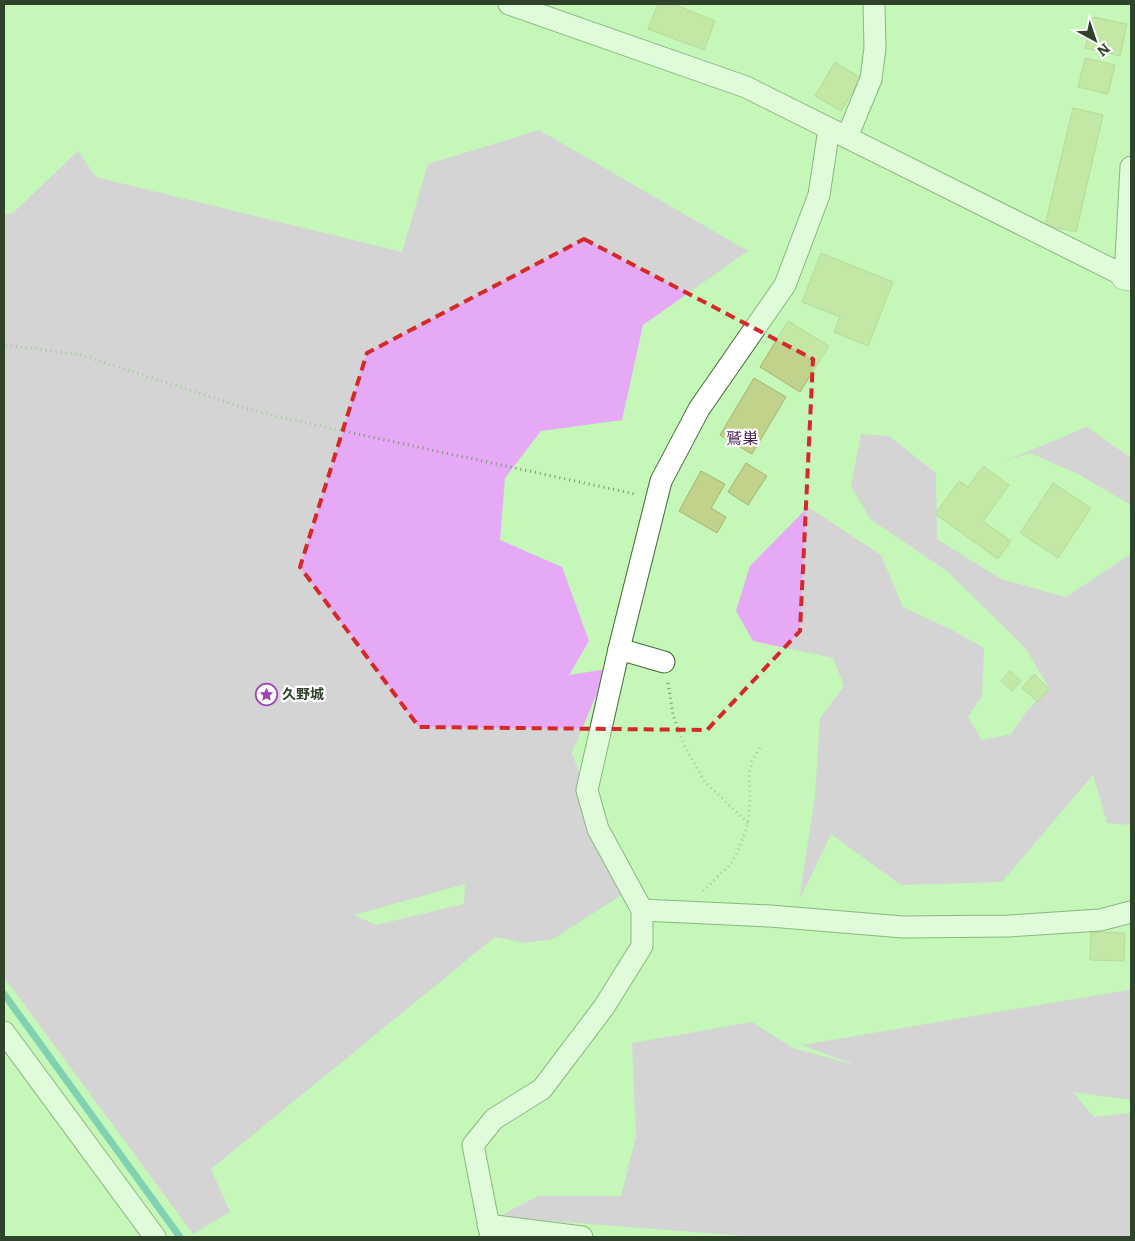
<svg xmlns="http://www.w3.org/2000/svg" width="1135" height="1241" font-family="Literata,'Noto Sans JP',serif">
<rect width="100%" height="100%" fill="#c5f7b9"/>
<g fill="#e6a9f5" fill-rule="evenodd">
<path d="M539 130 748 251 643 325 622 420 541 431 505 478 500 540 562 567 589 641 569 675 607 669 572 753 606 845 631 889 553 939 525 943 495 937 211 1169 230 1212 193 1234 4 977V215L13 213 78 151 96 177 402 252 428 164ZM465 884 464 904 376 925 354 915Z"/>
<path d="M1087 427 1131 458V505L1078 474 1030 453 1002 462Z"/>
<path d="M861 434 889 436 936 473 937 539 1001 579 1066 597 1131 554V825L1107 823 1093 775 1002 882 901 885 831 834 799 901 815 795 820 718 844 686 833 658 753 641 736 611 750 566 808 507 881 555 903 607 952 630 984 648 982 696 968 717 982 740 1011 734 1026 712 1049 688 1026 649 947 571 870 519 851 486Z"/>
<path d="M1129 990 1131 992V1100L1073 1092 1094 1117 1131 1113V1237H758L498 1217 538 1196H621L636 1136 632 1043 752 1022 793 1048 861 1067 801 1045Z"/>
</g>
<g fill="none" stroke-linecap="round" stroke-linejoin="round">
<path stroke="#2aa2a8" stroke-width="7" d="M4 994 180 1237"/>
</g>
<g fill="#c1d28a" stroke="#a5b56e">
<path d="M658 4H673L715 21 704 50 648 29Z"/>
<path d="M1093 17 1127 24 1120 56 1085 48Z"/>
<path d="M1085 58 1115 65 1108 94 1078 87Z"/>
<path d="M835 62 861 78 841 111 815 96Z"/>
<path d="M1073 108 1103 115 1076 232 1045 225Z"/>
<path d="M821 253 893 282 868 346 834 332 840 317 802 302Z"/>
<path d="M788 321 829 346 800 392 760 367Z"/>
<path d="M754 378 786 397 752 454 720 435Z"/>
<path d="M746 463 767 476 748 505 728 492Z"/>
<path d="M983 466 1009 485 983 521 1011 541 998 559 935 514 959 481 968 487Z"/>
<path d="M701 471 725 484 711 508 726 517 717 533 679 511Z"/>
<path d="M1053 483 1091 508 1058 558 1020 533Z"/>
<path d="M1010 671 1021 681 1012 691 1001 681Z"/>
<path d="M1034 674 1049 689 1038 702 1022 688Z"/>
<path d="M1091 932 1125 933 1124 961 1090 960Z"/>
</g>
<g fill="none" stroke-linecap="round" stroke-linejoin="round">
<defs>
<g id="street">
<path d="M509 4 746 87 1125 276 1131 167"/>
<path d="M847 137 871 79 875 48 874 4"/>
<path d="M619 649 664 662"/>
<path d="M642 910 770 916 903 927 1009 926 1100 920 1131 912"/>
<path d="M4 1032 155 1237"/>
<path d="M488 1225 582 1237"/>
<path d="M491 1237 473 1145 494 1119 542 1089 604 1007 642 946V910L598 829 587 790 619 649 661 481 699 409 785 285 819 195 829 129"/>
</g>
<path id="secondary" d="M1125 276 1131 277"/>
</defs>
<use href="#street" stroke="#406b34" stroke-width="23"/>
<use href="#secondary" stroke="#406b34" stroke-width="29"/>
<g stroke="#76986e" stroke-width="3" stroke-dasharray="1 4" stroke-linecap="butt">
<path d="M6 345 81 355 245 408 279 417 635 494"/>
<path d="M668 683 673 715 685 747 705 782 748 823"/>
<path d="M703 891 730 865 740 847 748 823 750 800 749 775 752 761 760 748"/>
</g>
<use href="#street" stroke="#fff" stroke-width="21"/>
<use href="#secondary" stroke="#fff" stroke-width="28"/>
</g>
<path d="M0 0H1135V1241H0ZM584 239 813 359 800 631 707 730 419 727 300 567 367 353Z" fill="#c5f7b9" fill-opacity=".55" fill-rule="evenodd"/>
<path fill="none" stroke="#d62828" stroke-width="4" stroke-dasharray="10 6" stroke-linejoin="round" d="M584 239 813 359 800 631 707 730 419 727 300 567 367 353Z"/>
<defs>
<symbol id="sight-ring" viewBox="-11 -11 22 22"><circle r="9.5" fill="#fff" stroke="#9d45b2" stroke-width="1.5"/><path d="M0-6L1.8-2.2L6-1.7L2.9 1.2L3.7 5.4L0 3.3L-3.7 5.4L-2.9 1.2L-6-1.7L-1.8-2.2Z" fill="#9d45b2"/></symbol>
</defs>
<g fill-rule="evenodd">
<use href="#sight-ring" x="254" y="682" width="25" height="25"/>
</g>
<g text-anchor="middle" stroke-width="4.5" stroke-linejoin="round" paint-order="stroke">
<g font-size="14" font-weight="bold" fill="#2f422a" stroke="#fff" text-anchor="start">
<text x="282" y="699">久野城</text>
</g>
<g font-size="16" fill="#461c51" stroke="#fff">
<text x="742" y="444">鷲巣</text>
</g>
</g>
<rect width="1135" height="1241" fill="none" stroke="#2f422a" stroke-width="10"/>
<g transform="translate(1095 40) rotate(140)" stroke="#ffffff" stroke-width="4" paint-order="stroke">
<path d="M0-4L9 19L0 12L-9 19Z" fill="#2f422a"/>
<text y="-8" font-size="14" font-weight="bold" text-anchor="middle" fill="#2f422a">N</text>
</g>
</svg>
